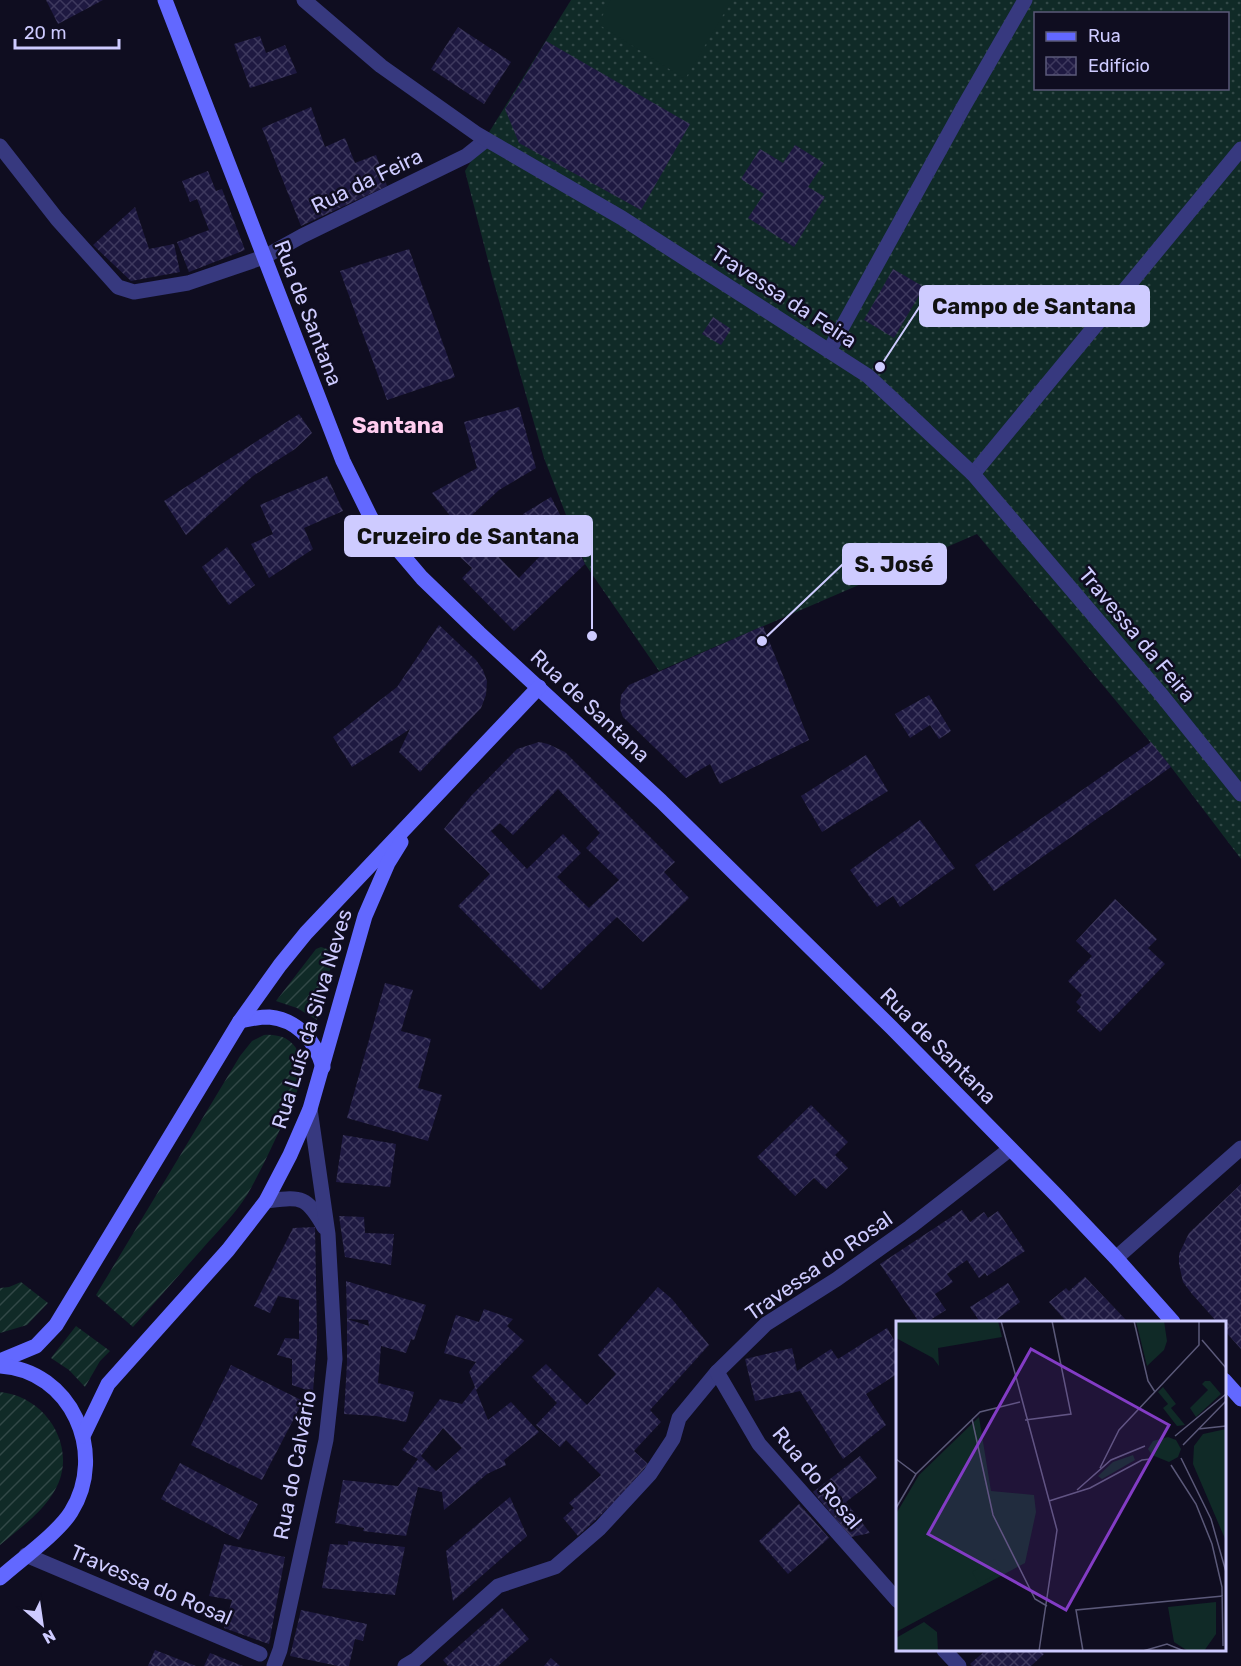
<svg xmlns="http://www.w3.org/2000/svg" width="1241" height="1666" font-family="Rubik,sans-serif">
<defs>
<pattern id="grass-dots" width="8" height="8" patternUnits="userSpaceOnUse" patternTransform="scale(1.5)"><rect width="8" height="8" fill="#102a27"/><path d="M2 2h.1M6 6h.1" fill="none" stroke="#324847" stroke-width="1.8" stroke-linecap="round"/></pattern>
<pattern id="garden-furrows" width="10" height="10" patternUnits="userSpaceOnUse" patternTransform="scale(1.5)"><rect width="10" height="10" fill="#102a27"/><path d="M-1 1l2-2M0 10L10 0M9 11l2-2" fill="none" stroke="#324847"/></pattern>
<pattern id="building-cross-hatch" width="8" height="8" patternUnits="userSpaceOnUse" patternTransform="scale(1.5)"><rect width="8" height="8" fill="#1e1941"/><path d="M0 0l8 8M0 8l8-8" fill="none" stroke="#3e395e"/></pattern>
</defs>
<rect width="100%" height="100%" fill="#0f0d20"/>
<path fill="url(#grass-dots)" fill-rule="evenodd" d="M571 0H1241V859L1171 767 977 534 659 671 585 564 544 458 492 276 465 171ZM1036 14H1228V88H1036Z"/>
<g fill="url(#garden-furrows)">
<path d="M321 947 330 950 333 958 317 1020 297 1008 276 1001 316 949Z"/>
<path d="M264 1035C278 1034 292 1038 298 1052 308 1074 294 1100 284 1121 272 1146 261 1171 247 1195 235 1214 218 1231 203 1248 180 1274 157 1300 133 1327L96 1295 240 1056 252 1041Z"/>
<path d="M21 1282 48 1303 27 1325 0 1333V1288L9 1287Z"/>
<path d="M76 1326 110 1351 100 1361 85 1387 69 1370 51 1358Z"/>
<path d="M0 1392C46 1396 79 1448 55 1490 42 1513 20 1528 0 1545Z"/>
</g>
<path fill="#102a27" d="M611 0H732L685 79 598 24Z"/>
<g fill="url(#building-cross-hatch)" fill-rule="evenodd">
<path d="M46 0H103L58 24Z"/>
<path d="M458 27 511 62 484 104 431 69Z"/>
<path d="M260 36 266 53 285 45 297 73 250 88 234 44Z"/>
<path d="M546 41 690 124 641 210 519 143 505 109Z"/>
<path d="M311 107 325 147 345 138 355 163 376 155 387 186 301 226 262 128Z"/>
<path d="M795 145 824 163 808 187 825 197 794 247 748 218 764 194 741 179 760 149 783 163Z"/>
<path d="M208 171 216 191 222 189 245 250 189 272 177 242 209 230 197 199 190 202 182 181Z"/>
<path d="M135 207 149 249 174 244 180 272 131 281 93 245Z"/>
<path d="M409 249 455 377 387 400 340 271Z"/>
<path d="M893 269 924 287 894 338 864 320Z"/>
<path d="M713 317 731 329 721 345 702 334Z"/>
<path d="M519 407 536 468 499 490 459 527 432 493 477 468 464 422Z"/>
<path d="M299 414 312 433 295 449 253 476 186 535 164 501Z"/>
<path d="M327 476 343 511 304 528 313 549 269 578 251 544 273 534 260 505Z"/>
<path d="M551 497 585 564 514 631 462 578 472 568 460 557 488 530 501 542 492 550 519 578 543 553 523 514Z"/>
<path d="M227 547 255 585 229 605 202 567Z"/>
<path d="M439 625 476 660 483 670 487 681 486 695 481 708 420 772 399 752 410 729 352 767 333 737 397 687Z"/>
<path d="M763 626 809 740 720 784 710 764 686 778 623 717 620 709 621 695 629 685Z"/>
<path d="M929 695 951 731 939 739 930 725 910 738 895 714Z"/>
<path d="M539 742 548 744 565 752 675 862 664 872 689 898 643 942 617 917 541 990 458 906 490 874 444 829 471 796 517 749ZM558 789 600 833 586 848 619 880 589 908 557 877 581 853 563 834 527 869 491 831 500 823 513 835Z"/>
<path d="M1151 742 1171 767 994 891 975 865Z"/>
<path d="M866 755 888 791 822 832 801 796Z"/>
<path d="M920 820 955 868 900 907 893 896 877 907 850 870Z"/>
<path d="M1115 899 1157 939 1148 948 1165 964 1100 1032 1077 1011 1081 1007 1076 1002 1082 995 1068 981 1092 956 1076 941Z"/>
<path d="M385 983 413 990 401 1031 431 1039 418 1088 442 1095 428 1141 347 1118Z"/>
<path d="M811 1105 848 1142 835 1155 848 1168 826 1189 814 1178 795 1196 757 1157Z"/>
<path d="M343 1135 396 1144 390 1187 336 1182Z"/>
<path d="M1241 1184V1349L1224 1330V1322H1217L1192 1294 1183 1282 1179 1264V1254L1189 1233Z"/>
<path d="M962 1210 970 1222 984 1212 988 1218 998 1211 1025 1251 987 1276 985 1273 979 1278 967 1260 947 1274 953 1282 935 1294 946 1310 927 1322H919L880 1264Z"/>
<path d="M339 1216 364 1217 365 1233 394 1234 391 1265 345 1257Z"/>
<path d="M315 1227 317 1339 313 1392 292 1385V1359L277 1355 285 1338 299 1339V1300L278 1296 270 1313 254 1306 293 1228Z"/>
<path d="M1085 1277 1126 1320 1122 1322H1062L1065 1320 1049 1302 1066 1288 1069 1291Z"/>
<path d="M346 1281 426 1305 414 1340 411 1339 406 1353 381 1346 378 1383 414 1392 406 1422 376 1416 344 1414 347 1363V1319L369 1326 368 1320 347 1319Z"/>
<path d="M1008 1283 1020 1302 993 1322H980L970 1307Z"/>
<path d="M658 1287 672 1299 709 1345 650 1410 661 1422 634 1451 648 1464 618 1499 578 1536 563 1518 574 1508 569 1503 601 1475 566 1440 560 1447 536 1425 557 1403 532 1377 546 1364 587 1405 616 1374 598 1355Z"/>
<path d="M484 1309 513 1319 507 1326 524 1341 476 1390 488 1420 511 1402 539 1432 504 1460 506 1465 487 1474 444 1510 442 1492 418 1487 406 1536 363 1531 364 1528 335 1523 343 1480 398 1486 418 1459 402 1450 440 1399 462 1404 475 1387 469 1372 476 1362 444 1353 456 1315 479 1322ZM443 1428 462 1448 436 1471 421 1456Z"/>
<path d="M887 1328 897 1345V1374L866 1394 886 1425 843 1459 800 1391 755 1401 745 1359 792 1348 797 1371 831 1349 838 1359Z"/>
<path d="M231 1365 303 1401 262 1480 191 1445Z"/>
<path d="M860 1456 877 1478 846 1502 870 1533 851 1537 813 1492Z"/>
<path d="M180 1463 258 1504 239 1540 161 1499Z"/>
<path d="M510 1497 527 1536 453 1601 446 1551Z"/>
<path d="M799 1504 829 1538 788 1574 759 1541Z"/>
<path d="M348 1541 405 1547 395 1595 322 1588 330 1544 348 1545Z"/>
<path d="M224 1544 285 1557 269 1644 224 1628 232 1600 209 1596Z"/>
<path d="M502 1608 529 1639 498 1666H448L443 1660Z"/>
<path d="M301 1610 367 1624 363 1641 355 1639 349 1666H338L290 1656Z"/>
<path d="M155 1650 196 1666H148Z"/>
<path d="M986 1650H1040L1044 1654 1031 1666H972L970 1664Z"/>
<path d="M210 1653 243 1666H204Z"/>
<path d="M551 1658 560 1666H544Z"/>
</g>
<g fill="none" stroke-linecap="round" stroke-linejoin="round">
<g stroke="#37397f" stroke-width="15">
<path d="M0 146 57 219 118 287 134 292 188 283 264 257 302 236 466 156 486 140"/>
<path d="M829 351 964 106 1025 0"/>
<path d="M973 474 1241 149"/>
<path d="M26 1555 260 1654"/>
<path d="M405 1666 415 1660 498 1586 555 1567 600 1528 650 1474 673 1439 679 1418 717 1372"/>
</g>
<g stroke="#37397f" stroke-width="15">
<path d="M304 0 381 66 477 134 622 218 868 376 973 474 1159 692 1241 794"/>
<path d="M266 1201C301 1197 306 1195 324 1227"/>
<path d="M1116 1258 1241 1148"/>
<path d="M898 1601 759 1444 717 1372 766 1324 837 1279 910 1227 1010 1149"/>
<path d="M944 1650 959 1666"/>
<path d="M274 1666 280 1650 326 1440 335 1359 328 1234 310 1109"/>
</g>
<g stroke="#6268ff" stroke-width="15">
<path d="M165 0 343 461 371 518 422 578 479 633 661 801 892 1028 1057 1196 1116 1258 1173 1322"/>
<path d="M240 1021C249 1019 260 1017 269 1017 298 1020 315 1041 323 1067"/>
<path d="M0 1361 36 1346 56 1325 240 1021 280 965 306 933 539 687"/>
<path d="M0 1366C71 1370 108 1453 71 1512 58 1533 20 1560 0 1578"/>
<path d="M1224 1380 1241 1399"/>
<path d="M83 1436 108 1384 228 1250 266 1201 290 1155 310 1109 365 916 388 863 401 842"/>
</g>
</g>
<g text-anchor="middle" stroke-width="5" stroke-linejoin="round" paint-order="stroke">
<g font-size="21" fill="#cecbff" stroke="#0f0d20">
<text transform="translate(367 181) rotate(-26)" y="7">Rua da Feira</text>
<text transform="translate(784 297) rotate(33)" y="7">Travessa da Feira</text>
<text transform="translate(308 313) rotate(69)" y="7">Rua de Santana</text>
<text transform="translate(1137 635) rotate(50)" y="7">Travessa da Feira</text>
<text transform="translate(590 706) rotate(43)" y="7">Rua de Santana</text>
<text transform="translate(312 1019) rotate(-73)" y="7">Rua Luís da Silva Neves</text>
<text transform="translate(938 1046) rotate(45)" y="7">Rua de Santana</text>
<text transform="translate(819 1266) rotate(-35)" y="7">Travessa do Rosal</text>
<text transform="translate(295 1465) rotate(-79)" y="7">Rua do Calvário</text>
<text transform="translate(817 1478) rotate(50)" y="7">Rua do Rosal</text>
<text transform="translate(151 1585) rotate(23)" y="7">Travessa do Rosal</text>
</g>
<g font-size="22" font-weight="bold" fill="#ffcdf0" stroke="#0f0d20">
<text x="398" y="433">Santana</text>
</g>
</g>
<g transform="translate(896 1321)">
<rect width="330" height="330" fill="#0f0d20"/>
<path d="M0 0H102L106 16 42 27 43 45 37 37 0 17ZM240 0H268L271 20 268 29 251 45ZM309 60H314L325 73 300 96 294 87 312 69 306 63ZM267 66 280 83 275 87 289 104 281 105 267 87 272 83 262 71ZM83 96 95 170 138 174 140 191 129 242 0 311V193L23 154ZM320 281V313L308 330H292L278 321 272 286Z" fill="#102a27"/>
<path d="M330 108V220L297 143 298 125 307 113ZM28 301 41 311 42 330H0V317Z" fill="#102a27"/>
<path d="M272 116 280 119 285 128 282 136 273 141 256 134 252 128 257 120ZM237 134 239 139 206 158 202 155 217 141Z" fill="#102a27"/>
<path d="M99 238 105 250 83 263 76 251Z" fill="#102a27"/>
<path fill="none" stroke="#5b5979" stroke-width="1.5" d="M105 0 161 209 143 330M238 0 252 60 259 71M306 19 330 47M76 98 97 194 139 278 151 285M129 99 175 93 156 0M302 108 330 105M279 115 330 73M287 124 330 80M285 137 315 198 330 251M0 138 20 153M275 144 300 183 316 223 326 266 327 325M204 147 223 109 303 24V0M181 169 215 139 249 125M153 180 194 167 246 139 255 138M0 187 20 153 84 91 124 81M187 330 180 289 327 275M247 330 271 323 288 330"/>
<path fill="#833cc5" fill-opacity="0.15" stroke="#833cc5" stroke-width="3" d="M135 28 273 104 170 289 32 213Z"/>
<rect width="330" height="330" fill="none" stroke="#cecbff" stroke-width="3"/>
</g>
<path fill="none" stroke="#cecbff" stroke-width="2" d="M880 367L920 306M592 636L592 536M762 641L843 564"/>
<g fill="#cecbff" stroke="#0f0d20" stroke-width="2">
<circle cx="880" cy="367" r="6"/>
<circle cx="592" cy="636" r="6"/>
<circle cx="762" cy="641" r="6"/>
</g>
<g fill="#cecbff" stroke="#cecbff" stroke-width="2">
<rect x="920" y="286" width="229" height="40" rx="6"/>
<rect x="345" y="516" width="247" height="40" rx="6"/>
<rect x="843" y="544" width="103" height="40" rx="6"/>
</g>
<g font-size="22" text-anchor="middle" font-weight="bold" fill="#111">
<text x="1034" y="314">Campo de Santana</text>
<text x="468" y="544">Cruzeiro de Santana</text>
<text x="894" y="572">S. José</text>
</g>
<rect x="1034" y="12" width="195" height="78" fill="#0f0d20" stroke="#5b5979" stroke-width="1.5"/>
<rect x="1046" y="32" width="30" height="9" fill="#6268ff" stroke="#5b5979" stroke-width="1.5"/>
<text x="1088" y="42" font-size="18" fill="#cecbff">Rua</text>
<rect x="1046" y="57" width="30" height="18" fill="url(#building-cross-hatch)" stroke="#5b5979" stroke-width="1.5"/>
<text x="1088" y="72" font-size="18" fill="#cecbff">Edifício</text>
<g transform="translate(42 1624) rotate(151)" stroke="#0f0d20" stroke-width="4.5" paint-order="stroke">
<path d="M0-4.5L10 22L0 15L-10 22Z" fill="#cecbff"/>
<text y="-9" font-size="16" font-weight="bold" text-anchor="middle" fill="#cecbff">N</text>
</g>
<path d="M15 39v9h104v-9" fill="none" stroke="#cecbff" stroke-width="3"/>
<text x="24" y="39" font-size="18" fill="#cecbff" stroke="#0f0d20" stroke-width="4.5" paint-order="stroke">20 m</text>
</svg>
